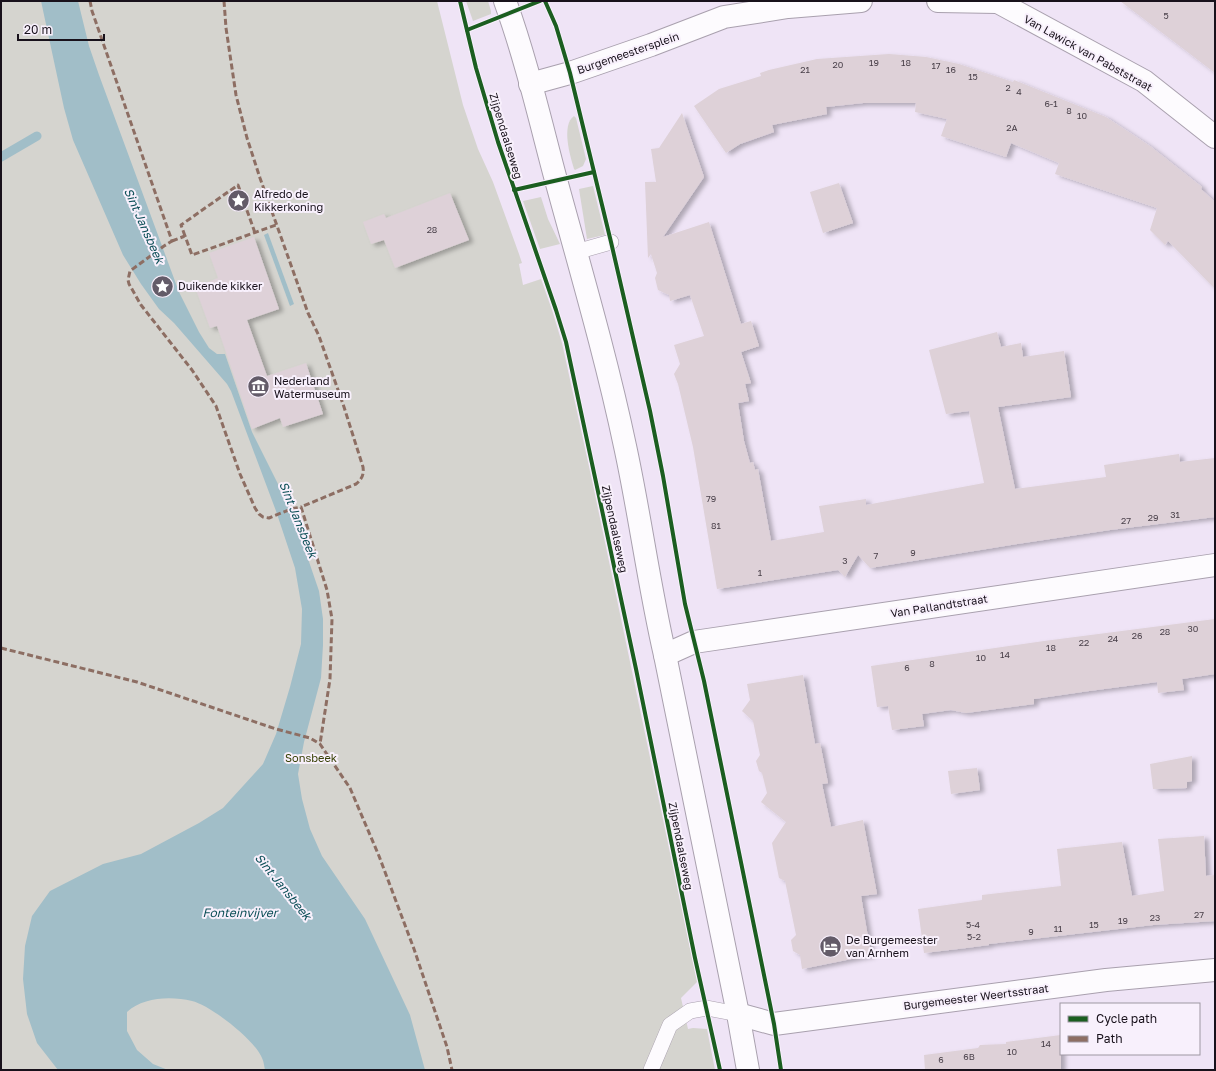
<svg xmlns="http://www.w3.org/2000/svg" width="1216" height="1071" font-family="'Golos Text',sans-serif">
<defs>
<filter id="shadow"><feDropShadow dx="4.5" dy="2.5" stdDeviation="2" flood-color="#0004"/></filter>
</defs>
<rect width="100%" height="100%" fill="#efe4f6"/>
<g fill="#d5d4cf">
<path d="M1 1H437L463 105 478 149 493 182 519 254 522 263 519 264 523 285 541 279 552 310 562 343 593 485 697 982 681 998 688 1029 693 1028 707 1029 715 1070H1Z"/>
<path d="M466 1H488L491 11V14L473 21Z"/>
<path d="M574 116 576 118 586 159 583 166 575 170 574 169C570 156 561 125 574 116Z"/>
<path d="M593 186 605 235 587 239 579 189Z"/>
<path d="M541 197 548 219 560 244 540 249 523 201Z"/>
</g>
<g fill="#a1bec8">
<path d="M41 1H78L89 46 99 75 179 292 199 332 209 348 217 354H225L252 432 292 512 319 591 323 619V645L321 678 304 742 298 774 302 799 310 829 322 856 365 919 410 1015 425 1070H265C264 1066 264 1062 262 1058 255 1040 210 1005 192 1001 171 996 143 997 127 1012V1031L137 1050 153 1064 168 1070H58L37 1043 27 1014 23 979 25 946 32 916 50 891 103 864 141 854 199 823 223 808 263 764 276 734 290 687 301 644 302 609 295 568 276 511 231 391 227 384 174 323 159 309 141 284 123 255 73 140 64 108Z"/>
<path d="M268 233 294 304 290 306 264 235Z"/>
</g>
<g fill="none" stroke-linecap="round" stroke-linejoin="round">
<path stroke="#a1bec8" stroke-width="9" d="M1 157 37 136"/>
</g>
<g fill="#ded1d8" filter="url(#shadow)">
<path d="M1120 1H1215V73L1177 44Z"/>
<path d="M889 54 926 57 959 64 1013 82 1014 80 1106 117 1150 146 1202 187 1201 189 1215 202V289L1168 241 1165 245 1150 230 1157 208 1055 174 1059 163 1011 143 1006 157 941 136 947 119 915 112 916 103H863L826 107 827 114 772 125 774 132 740 144 726 153 694 106 719 89 761 76 760 73 769 70 817 59Z"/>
<path d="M682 113 704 177 663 237 709 222 741 324 751 321 759 346 741 352 751 383 745 384 749 401 738 403 744 441 750 463 753 462 755 470 758 469 771 541 824 532 819 506 866 499V505L984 483 969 411 946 414 929 350 997 332 1001 347 1021 343 1023 357 1064 351 1071 397 998 407 1015 489 1106 477 1104 465 1179 454 1180 462 1215 458V517L1110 530 1017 544 870 568 858 555 845 577 838 570 717 589 693 447 678 384 674 374 680 364 674 345 704 336 690 295 670 301 669 295 658 290 655 278 657 273 651 254 648 258 645 182H656L651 149 659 148Z"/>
<path d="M839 183 853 223 823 233 810 192Z"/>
<path d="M450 193 469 240 395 268 384 240 371 244 363 222 384 214 386 218Z"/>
<path d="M254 237 279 309 247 320 267 376 306 363 323 414 283 427 280 418 252 429 217 326 210 328 195 287 218 278 209 253Z"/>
<path d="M1215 619V674L1182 679 1184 690 1158 693 1157 682 1089 691 1034 699V704L996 709 966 713 951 710 922 714 924 726 892 730 888 706 877 707 871 666 1044 641Z"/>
<path d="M803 675 815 744 820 743 828 783 822 784 831 827 863 820 877 894 861 896 871 955 802 969 800 955 793 951 791 940 796 935 785 881 779 878 772 843 786 822 761 802 767 793 762 773 759 771 756 761 760 755 753 721 742 711 750 700 747 684Z"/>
<path d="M1192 756V781L1187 782V788L1153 789 1150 764Z"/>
<path d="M977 768 980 790 951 794 948 771Z"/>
<path d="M1204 836 1206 876 1215 875V921L1153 925 989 944V945L966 948 924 953 918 909 982 900V895L1061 886 1057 849 1122 842 1132 896 1164 891 1158 839Z"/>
<path d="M1061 1035V1070H925L924 1055 978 1048 980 1045 1006 1044V1042Z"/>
</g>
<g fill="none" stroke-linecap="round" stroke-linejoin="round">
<defs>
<g id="lane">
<path d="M576 252 611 242"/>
<path d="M651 1070 670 1025 690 1011 707 1008 738 1014"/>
</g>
<g id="street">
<path d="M938 1 997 2"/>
<path d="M996 1 1144 81 1215 137"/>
<path d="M530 84 570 73 651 45 724 17 788 7 861 1"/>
<path d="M665 655 694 642 1215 565"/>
<path d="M738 1014 774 1024 1106 980 1215 970"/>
</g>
<path id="secondary" d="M505 1C526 59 540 120 556 180 580 268 606 356 625 446 640 515 649 586 665 655L738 1014 748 1070"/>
</defs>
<use href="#lane" stroke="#a9a0ae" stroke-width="16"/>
<use href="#street" stroke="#a9a0ae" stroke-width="24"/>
<use href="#secondary" stroke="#a9a0ae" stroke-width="24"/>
<use href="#lane" stroke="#fdfbfe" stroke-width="15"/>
<use href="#street" stroke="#fdfbfe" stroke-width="22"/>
<use href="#secondary" stroke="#fdfbfe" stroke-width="22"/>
<g stroke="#8d6e63" stroke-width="3" stroke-dasharray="6 3" stroke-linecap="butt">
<path d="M90 1 92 11 172 241 164 246 130 271 128 280 129 284 141 305 192 370 216 406 240 474 255 508 259 514 263 517 269 518 291 509 301 507 327 590 332 619 330 679 320 744"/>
<path d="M224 1 226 28 236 95 247 138 260 178 308 313 319 336 344 407 363 467C364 475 362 479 356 484L301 507"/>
<path d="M185 236 181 225 238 185 255 233"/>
<path d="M172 241 185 236 192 255 276 225"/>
<path d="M1 648 137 682 276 729 310 738 320 744 350 788 379 856 414 949 447 1047 452 1070"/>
</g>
<defs>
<g id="cycleway">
<path d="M460 1 476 68 498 142 556 310 566 342 636 669 695 958 720 1070"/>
<path d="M545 1 556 26 570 73 611 242 650 411 663 476 685 604 704 681 774 1024 781 1070"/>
<path d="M467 30 540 1"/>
<path d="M514 190 594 172"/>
</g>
</defs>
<use href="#cycleway" stroke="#f8f0fc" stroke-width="6"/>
<use href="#cycleway" stroke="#1b5e20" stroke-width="4"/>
</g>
<defs>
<symbol id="sight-disc" viewBox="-11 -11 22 22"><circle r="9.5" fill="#635b68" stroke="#f8f0fc"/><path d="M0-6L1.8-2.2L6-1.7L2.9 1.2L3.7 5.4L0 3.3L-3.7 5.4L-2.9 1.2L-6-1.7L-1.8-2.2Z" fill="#fff"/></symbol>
<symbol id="museum-disc" viewBox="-11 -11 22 22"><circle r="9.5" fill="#635b68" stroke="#f8f0fc"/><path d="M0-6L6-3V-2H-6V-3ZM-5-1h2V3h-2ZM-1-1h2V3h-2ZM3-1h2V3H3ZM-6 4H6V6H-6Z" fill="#fff"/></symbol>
<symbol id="hotel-disc" viewBox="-11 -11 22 22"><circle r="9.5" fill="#635b68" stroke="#f8f0fc"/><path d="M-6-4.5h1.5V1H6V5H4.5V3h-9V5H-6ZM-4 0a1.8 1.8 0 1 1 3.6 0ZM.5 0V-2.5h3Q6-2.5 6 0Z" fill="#fff"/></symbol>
</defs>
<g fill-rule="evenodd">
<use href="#sight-disc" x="226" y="188" width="25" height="25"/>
<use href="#sight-disc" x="150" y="274" width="25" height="25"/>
<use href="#museum-disc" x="246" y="374" width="25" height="25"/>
<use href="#hotel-disc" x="818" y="934" width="25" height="25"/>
</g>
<g text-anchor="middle" stroke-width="4" stroke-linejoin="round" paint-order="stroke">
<g font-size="9" fill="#4a414a">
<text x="1166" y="19">5</text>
<text x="874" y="66">19</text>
<text x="906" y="66">18</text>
<text x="838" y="68">20</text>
<text x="936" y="69">17</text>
<text x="805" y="73">21</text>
<text x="951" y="73">16</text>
<text x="973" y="80">15</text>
<text x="1008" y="91">2</text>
<text x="1019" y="95">4</text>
<text x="1051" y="107">6-1</text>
<text x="1069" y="114">8</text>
<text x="1082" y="119">10</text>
<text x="1012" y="131">2A</text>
<text x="432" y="233">28</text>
<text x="711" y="502">79</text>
<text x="1175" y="518">31</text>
<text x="1153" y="521">29</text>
<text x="1126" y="524">27</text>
<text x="716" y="529">81</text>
<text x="913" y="556">9</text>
<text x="876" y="559">7</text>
<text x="845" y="564">3</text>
<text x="760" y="576">1</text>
<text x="1193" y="632">30</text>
<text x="1165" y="635">28</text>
<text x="1137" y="639">26</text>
<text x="1113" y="642">24</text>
<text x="1084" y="646">22</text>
<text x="1051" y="651">18</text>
<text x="1005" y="658">14</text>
<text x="981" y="661">10</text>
<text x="932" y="667">8</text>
<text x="907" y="671">6</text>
<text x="1199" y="918">27</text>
<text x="1155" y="921">23</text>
<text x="1123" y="924">19</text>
<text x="973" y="928">5-4</text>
<text x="1094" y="928">15</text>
<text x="1058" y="932">11</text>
<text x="1031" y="935">9</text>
<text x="974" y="940">5-2</text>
<text x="1046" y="1047">14</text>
<text x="1012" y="1055">10</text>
<text x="969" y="1060">6B</text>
<text x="941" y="1063">6</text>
</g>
<g font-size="11" fill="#18111b" stroke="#f8f0fc">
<text transform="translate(628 53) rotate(-19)" y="4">Burgemeestersplein</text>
<text transform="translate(1088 53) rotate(29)" y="4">Van Lawick van Pabststraat</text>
<text transform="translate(506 136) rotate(73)" y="4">Zijpendaalseweg</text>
<text transform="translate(615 529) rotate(78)" y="4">Zijpendaalseweg</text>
<text transform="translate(939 606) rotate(-9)" y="4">Van Pallandtstraat</text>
<text transform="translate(681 846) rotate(79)" y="4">Zijpendaalseweg</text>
<text transform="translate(976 997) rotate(-7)" y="4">Burgemeester Weertsstraat</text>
</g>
<g font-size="11" fill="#18111b" stroke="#f8f0fc" text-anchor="start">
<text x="254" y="198">Alfredo de<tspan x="254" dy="13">Kikkerkoning</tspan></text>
<text x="178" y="290">Duikende kikker</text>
<text x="274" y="385">Nederland<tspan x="274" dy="13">Watermuseum</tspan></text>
<text x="846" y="944">De Burgemeester<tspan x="846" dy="13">van Arnhem</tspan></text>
</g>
<g font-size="11" fill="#394207" stroke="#f8f0fc">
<text x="311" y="762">Sonsbeek</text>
</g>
<g font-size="12" font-style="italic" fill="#0c4f57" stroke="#f8f0fc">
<text transform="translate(144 226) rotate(66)" y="4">Sint Jansbeek</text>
<text transform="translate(298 520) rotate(68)" y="4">Sint Jansbeek</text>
<text transform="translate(283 887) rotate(51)" y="4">Sint Jansbeek</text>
<text x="240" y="917">Fonteinvijver</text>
</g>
</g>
<rect width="1216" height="1071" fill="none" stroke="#18111b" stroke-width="4"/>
<rect x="1060" y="1003" width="140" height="52" fill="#f8f0fc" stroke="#9e97a2"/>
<rect x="1068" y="1016" width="20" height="6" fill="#1b5e20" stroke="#9e97a2"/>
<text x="1096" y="1023" font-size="12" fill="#18111b">Cycle path</text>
<rect x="1068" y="1036" width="20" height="6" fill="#8d6e63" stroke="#9e97a2"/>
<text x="1096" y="1043" font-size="12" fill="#18111b">Path</text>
<path d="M18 34v6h86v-6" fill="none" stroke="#18111b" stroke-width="2"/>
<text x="24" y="34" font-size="12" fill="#18111b" stroke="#f8f0fc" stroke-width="3" paint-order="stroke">20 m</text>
</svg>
